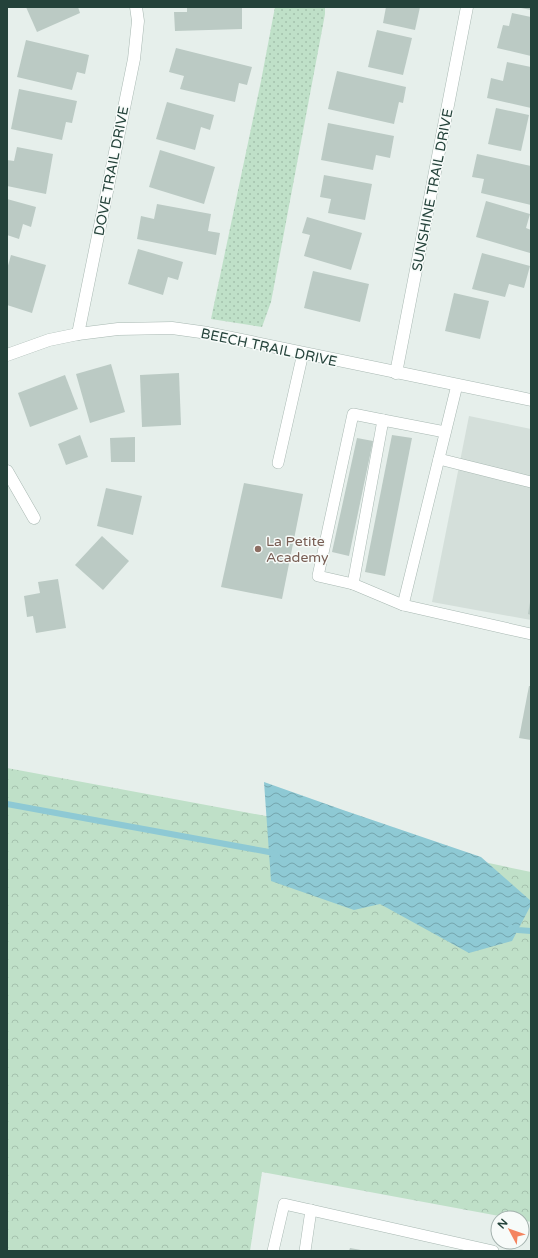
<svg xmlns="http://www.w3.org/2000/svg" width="538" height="1258" font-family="'Varela Round',sans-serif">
<defs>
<pattern id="grass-dots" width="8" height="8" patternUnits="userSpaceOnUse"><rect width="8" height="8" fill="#bfe0c8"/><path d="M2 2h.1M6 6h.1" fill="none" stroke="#a4c1ad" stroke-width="1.8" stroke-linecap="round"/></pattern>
<pattern id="forest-crowns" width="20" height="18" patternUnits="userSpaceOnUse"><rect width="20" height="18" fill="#bfe0c8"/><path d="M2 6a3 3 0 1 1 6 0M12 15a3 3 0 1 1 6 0" fill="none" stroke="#a4c1ad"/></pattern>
<pattern id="water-waves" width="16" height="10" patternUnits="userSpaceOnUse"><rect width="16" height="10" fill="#8ec9d4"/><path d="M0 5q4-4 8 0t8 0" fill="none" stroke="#74a5ad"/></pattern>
</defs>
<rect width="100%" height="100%" fill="#e6efeb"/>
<path fill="#d4dfda" d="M469 416 531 429V620L432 602Z"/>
<path fill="url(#grass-dots)" d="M275 7H325V14L271 302 262 327 211 319 261 81Z"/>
<path fill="url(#forest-crowns)" d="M7 768 266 816 531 872V1222L522 1220V1218H510L262 1172 250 1251H7Z"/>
<path fill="url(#water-waves)" d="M264 782 343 810 481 857 531 901V905L512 941 469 953 380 904 354 910 271 881Z"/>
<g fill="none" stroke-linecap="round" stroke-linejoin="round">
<g stroke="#8ec9d4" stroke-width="6">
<path d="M7 804 269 852 277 855"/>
<path d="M511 928 518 930 531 931"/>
</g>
</g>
<g fill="#bbcac4">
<path d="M26 7H78L80 13 37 32Z"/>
<path d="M187 7H234V8H242V29L175 31 174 12H187Z"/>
<path d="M386 7H420L415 30 383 23Z"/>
<path d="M521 7H531V10L521 8Z"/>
<path d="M512 13 531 17V56L497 48 503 25 509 26Z"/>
<path d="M377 30 412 38 403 75 368 67Z"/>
<path d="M26 40 89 55 85 74 77 72 72 90 17 77Z"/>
<path d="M176 48 252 67 247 85 239 83 235 102 180 89 184 76 169 72Z"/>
<path d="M507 62 531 67V108L487 98 491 78 503 81Z"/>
<path d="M337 71 406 87 403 103 399 102 394 124 328 109Z"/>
<path d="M19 89 77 101 72 123 66 122 62 140 11 129Z"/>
<path d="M167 102 214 115 210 130 201 127 195 150 156 139Z"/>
<path d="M496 108 529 115 521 151 488 144Z"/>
<path d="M328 123 394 136 390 158 376 155 373 170 321 160Z"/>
<path d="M17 147 53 154 46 194 7 186V160L14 161Z"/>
<path d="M160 150 215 167 204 204 149 187Z"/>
<path d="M477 154 531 166V205L481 193 484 179 472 177Z"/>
<path d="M324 175 372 184 365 220 328 213 331 199 320 197Z"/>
<path d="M7 199 36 207 31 227 23 224 19 239 7 235Z"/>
<path d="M486 201 530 214 526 228 531 230 530 253 476 237Z"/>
<path d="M157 204 211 214 208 231 220 233 216 255 137 239 141 216 154 219Z"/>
<path d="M307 217 362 233 351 270 304 256 310 235 302 233Z"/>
<path d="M138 249 183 262 178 280 168 277 163 295 128 284Z"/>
<path d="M482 253 530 266 524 288 509 284 505 297 472 289Z"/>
<path d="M11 255 46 265 32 313 7 305V269Z"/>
<path d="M313 271 369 284 360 322 304 308Z"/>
<path d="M454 293 489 301 480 339 445 331Z"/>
<path d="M111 364 125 412 90 423 76 374Z"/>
<path d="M179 373 181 425 142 427 140 375Z"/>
<path d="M65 375 78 409 30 427 18 393Z"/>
<path d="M80 435 88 457 66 465 58 444Z"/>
<path d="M392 435 412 438 385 576 365 572Z"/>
<path d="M135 437V462H111L110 438Z"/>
<path d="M357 438 373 441 349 556 332 552Z"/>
<path d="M244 483 303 494 282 599 221 587Z"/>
<path d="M106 488 142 496 133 535 97 526Z"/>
<path d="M102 536 129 561 103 590 75 565Z"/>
<path d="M58 579 66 628 36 633 33 616 27 617 24 596 40 593 38 582Z"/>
<path d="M530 602H531V615L528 614Z"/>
<path d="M529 686H531V740L519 738Z"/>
<path d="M350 1248 361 1250V1251H349Z"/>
</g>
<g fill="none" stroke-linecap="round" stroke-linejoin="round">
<defs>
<g id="lane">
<path d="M457 385 403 605 531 634"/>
<path d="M439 459 531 482"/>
<path d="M278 463 303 353"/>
<path d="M353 584 318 576 353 414 383 420"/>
<path d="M403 605 353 584 383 420 445 432"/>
<path d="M273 1251 284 1204 493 1251"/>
<path d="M305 1251 311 1210"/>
</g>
<g id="street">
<path d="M78 334 134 59 138 21 136 7"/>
<path d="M7 355 49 340 78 334 118 329 172 328 208 333 531 400"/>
<path d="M396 373 467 7"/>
<path d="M7 471 34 518"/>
</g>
</defs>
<use href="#lane" stroke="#a8b8b2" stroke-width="12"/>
<use href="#street" stroke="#a8b8b2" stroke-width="13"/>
<use href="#lane" stroke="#fff" stroke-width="11"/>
<use href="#street" stroke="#fff" stroke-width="12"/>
</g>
<circle fill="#8d6e63" stroke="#f7fbf9" stroke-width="1.5" cx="258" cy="549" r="4"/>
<g text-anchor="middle" stroke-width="3" stroke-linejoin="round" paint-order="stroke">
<g font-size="14" fill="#24423a" stroke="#f7fbf9">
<text transform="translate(111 171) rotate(-79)" y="5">DOVE TRAIL DRIVE</text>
<text transform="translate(432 190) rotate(-79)" y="5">SUNSHINE TRAIL DRIVE</text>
<text transform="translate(269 347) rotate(12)" y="5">BEECH TRAIL DRIVE</text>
</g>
<g font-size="14" fill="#785e54" stroke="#f7fbf9" text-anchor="start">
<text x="266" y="546">La Petite<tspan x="266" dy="16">Academy</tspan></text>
</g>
</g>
<rect width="538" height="1258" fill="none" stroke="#24423a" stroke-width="16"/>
<g transform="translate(510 1230) rotate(311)"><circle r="19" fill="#f7fbf9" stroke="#a3b1ad"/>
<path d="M0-3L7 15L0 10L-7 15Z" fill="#f4845f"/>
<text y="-6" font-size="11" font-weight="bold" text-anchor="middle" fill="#24423a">N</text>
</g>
</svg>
